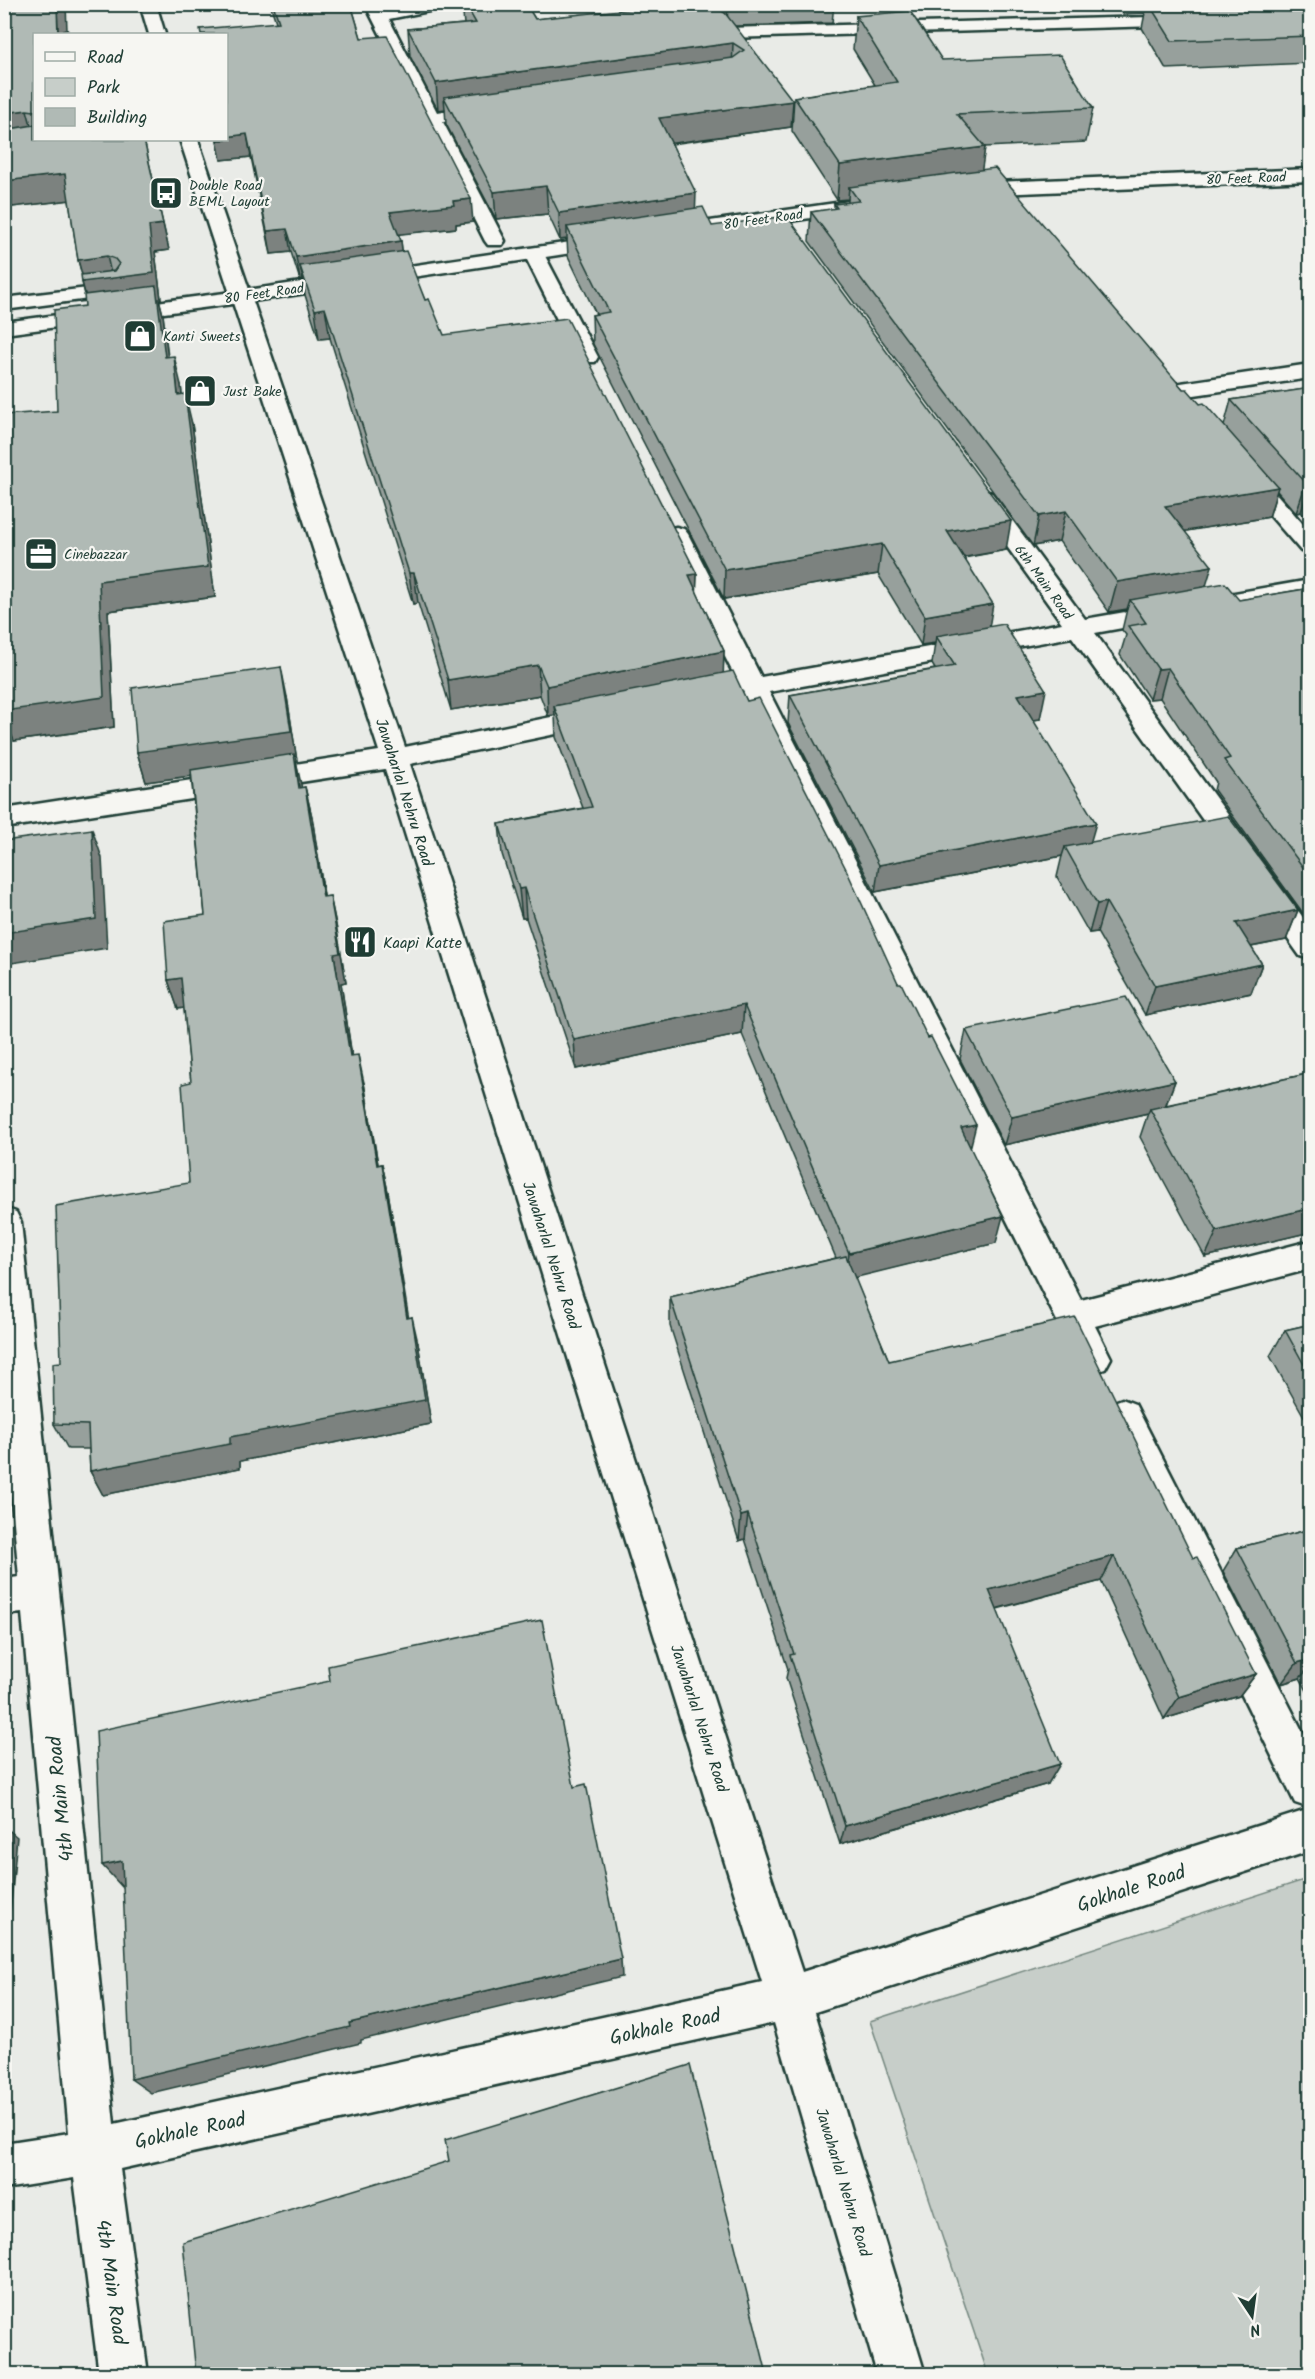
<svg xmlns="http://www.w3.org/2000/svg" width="1315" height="2379" font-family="Kalam,sans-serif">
<rect width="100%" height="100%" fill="#e9ebe7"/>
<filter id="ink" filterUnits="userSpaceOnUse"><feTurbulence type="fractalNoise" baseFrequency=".0167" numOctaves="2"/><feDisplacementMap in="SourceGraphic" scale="12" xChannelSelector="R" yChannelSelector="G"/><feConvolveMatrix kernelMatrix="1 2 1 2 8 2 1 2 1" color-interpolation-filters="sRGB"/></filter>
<g filter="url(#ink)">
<path fill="#c7cec9" stroke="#73867e" stroke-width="1.5" d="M1310 1878V2374H988L870 2021Z"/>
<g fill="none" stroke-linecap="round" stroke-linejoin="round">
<defs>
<g id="minor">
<path d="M140 4H156L165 34H149Z"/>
<path d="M365 4H382L384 10 411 4H446L444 8 389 19 437 112 491 105 500 110 491 115 443 122 505 241 502 245H488L485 241Z"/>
<path d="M1189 16 1195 17 1197 21 1195 25 727 38 718 33 727 28Z"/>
<path d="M180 140H198L405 747 600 707 609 710 613 716 609 722 600 725 410 764 802 1972 1310 1809V1851L815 2012 925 2374H877L774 2023 120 2169 148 2374H99L74 2178 4 2189V2143L69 2133 22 1613 4 1615V1579L19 1577 4 1414V1208L16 1212 21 1222 114 2124 762 1982 385 769 4 828V809L379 751Z"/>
<path d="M534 248 541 250 544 254 598 357 595 362H579L576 357 524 254 527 250Z"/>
<path d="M1310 364V378L1174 398 1166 396 1163 391 1166 386 1174 384Z"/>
<path d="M1244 464 1252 466 1310 532V553L1301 551 1236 476 1232 471 1236 466Z"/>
<path d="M984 491 992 493 1085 619 1310 580V594L1095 633 1310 927V959L1300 956 1072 637 769 692 1081 1300 1310 1241V1269L1095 1326 1111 1358 1105 1369 1093 1373 1081 1369 745 696 733 698 724 696 720 690 724 684 737 681 664 534 668 529 676 527 684 529 688 534 761 677 1062 623 972 498 976 493Z"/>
<path d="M1122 1399 1135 1404 1310 1746V1808L1295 1803 1104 1415 1109 1404Z"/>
</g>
<g id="major">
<path d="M1310 169V181L996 194 968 198 958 192 961 188 996 182Z"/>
<path d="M878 197 885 199 888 203 885 207 682 237 675 235 672 231 675 227 682 225Z"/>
<path d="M611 236 618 238 621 242 618 246 240 303 4 334V322L240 291Z"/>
<path d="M113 285 120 287 123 291 120 295 4 310V298Z"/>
</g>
</defs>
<use href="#minor" stroke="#1f3d34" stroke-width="5"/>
<use href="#major" stroke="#1f3d34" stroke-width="5"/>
<use href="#minor" fill="#f6f6f2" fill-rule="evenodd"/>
<use href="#major" fill="#f6f6f2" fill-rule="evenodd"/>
</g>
<g fill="#97a09c" stroke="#1f3d34" stroke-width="1.5">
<path d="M4 4 67 30 63 31V34H34V140H144L169 250 155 252 161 299H159L163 315 168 357 181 385 182 394 192 424 215 597 108 611 114 727 14 741 57 411 85 306V295L82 282V275L78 260 69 200 4 208Z"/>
<path d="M270 4H351L361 38 473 222 456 224V228L398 234 401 241 402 251 425 300 444 335 697 574 696 591 724 651 723 672 747 701 970 1147 996 1243 854 1277 889 1361 1193 1558 1256 1674 1239 1696 1164 1719 1101 1581 997 1609 1048 1784 840 1844 786 1678 788 1669 745 1539 739 1541 670 1326V1297L836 1258 742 1034 576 1069 526 918H522L502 854 499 824 583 808 556 737 555 715 548 716 540 695 451 710 418 603 413 604 330 338 319 339 305 295 303 279 300 280 291 252 271 254 251 157 221 160 217 140H226L276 22Z"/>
<path d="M462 4H526L535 19 646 8 645 4H834L832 23 735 26 791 127 672 144 695 208 712 226 1006 550 964 558 989 626 1040 719 1033 720 1091 842 1298 910 1286 940 1251 947 1262 964 1251 993 1145 1015 1097 932 1089 933 1057 877 1062 856 875 892 788 723 790 695 935 669 932 664 935 643 921 645 878 574 724 599 593 344 592 315 596 314 568 256 567 239 560 240 548 214 496 219 446 124 445 109 438 110 410 56 408 29 464 24Z"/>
<path d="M1118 4H1311V64L1310 63 1166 69 1142 28 1145 13 1123 14Z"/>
<path d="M856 16 942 60 1093 108 1086 142 985 147 981 170 1183 389 1200 404 1224 426 1231 400 1311 388V523L1301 512 1296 513 1277 491 1269 517 1185 531 1206 587 1239 600 1311 588V924L1214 790 1216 782 1160 698 1149 699 1120 655 1126 635 1122 630 1127 609 1109 612 1059 541 1033 546 809 241 811 212 834 209V204L848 203V199L837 200 792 131 794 97 875 85 853 49Z"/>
<path d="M1311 209V222L1308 219Z"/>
<path d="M287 697 297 761 296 762 301 788 305 787 312 817 324 897 330 896 336 925 346 982 341 983 352 1056 364 1083 378 1165 382 1164 388 1192 408 1318 418 1343 431 1424 240 1461V1468L103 1495 90 1471 89 1449H68L54 1424 61 1362 189 1183 191 1082 184 1008 178 1009 168 980 205 915 191 776 146 782 137 752Z"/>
<path d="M966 1030 1175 1081 1166 1105 1311 1073V1232L1205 1257 1140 1137 1148 1113 1004 1145 960 1059Z"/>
<path d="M1311 1324V1429L1270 1356 1285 1330Z"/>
<path d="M1311 1529V1698L1300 1678 1281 1684 1223 1571 1237 1548Z"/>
</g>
<g fill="#7b827f" stroke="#1f3d34" stroke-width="1.5">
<path d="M61 4H66L67 30 63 31V34H58L57 6Z"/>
<path d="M717 4H728L727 26 716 28Z"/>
<path d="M733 43 732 70 444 97 445 109 438 110 436 83Z"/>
<path d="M793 101 791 127 659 145V118Z"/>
<path d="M27 110 34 136 4 140V113Z"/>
<path d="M247 134 251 157 221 160 217 140H226V137Z"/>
<path d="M985 147 980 182 849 187 848 199 837 200 840 165Z"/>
<path d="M65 174 71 200 4 208V181Z"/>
<path d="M546 186 548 214 496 219 494 192Z"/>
<path d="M696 193 695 220 567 227V239L560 240 559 213Z"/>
<path d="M471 199 473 222 456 224V228L393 235 390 212 453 201Z"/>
<path d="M163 224 169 250 155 252 161 299H159L163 315 171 387 89 309 82 282H84L78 260 107 256 112 278 149 226Z"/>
<path d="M287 229 291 252 271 254 267 231Z"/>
<path d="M401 241 404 264 300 266 303 279 300 280 296 257Z"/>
<path d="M325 308 330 338 319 339 315 310Z"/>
<path d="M174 356 181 385 185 425 178 395Z"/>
<path d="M185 394 192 424 215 597 108 611 114 727 14 741 4 716V711L99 581Z"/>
<path d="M1311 482 1301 512 1296 513 1306 483Z"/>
<path d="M1278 487 1269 517 1157 536 1165 506Z"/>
<path d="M1066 511 1059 541 1033 546 1039 516Z"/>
<path d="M1011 521 1006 550 943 561 947 531Z"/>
<path d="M882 544 878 574 724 599 725 570Z"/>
<path d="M1212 566 1203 596 1130 600 1127 609 1109 612 1117 582Z"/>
<path d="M409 573H414L418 603 413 604Z"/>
<path d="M697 574 696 604 689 575Z"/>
<path d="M993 604 988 634 936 636 935 643 921 645 925 616Z"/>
<path d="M724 651 723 681 554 706 555 715 548 716 547 686Z"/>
<path d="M538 665 540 695 451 710 448 680Z"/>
<path d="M281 667 287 697 297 761 296 762 301 784 306 818 299 788 295 762 146 782 137 752Z"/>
<path d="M1168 668 1160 698 1149 699 1158 669Z"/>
<path d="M1046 690 1040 719 1012 723 1018 695Z"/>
<path d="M305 787 312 817 329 927 323 897Z"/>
<path d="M1096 823 1088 851 1065 847 1062 856 875 892 879 865Z"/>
<path d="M92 829 102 858 107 948 12 963 4 946V933Z"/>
<path d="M524 888 526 918H522L519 889Z"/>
<path d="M330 896 336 925 346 982 341 983 356 1085 350 1056 334 954Z"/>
<path d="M1106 902 1097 932 1089 933 1097 904Z"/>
<path d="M1298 910 1286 940 1225 952 1236 923Z"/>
<path d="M1262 964 1251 993 1145 1015 1155 986Z"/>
<path d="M181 978 190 1007 178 1009 168 980Z"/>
<path d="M744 1005 742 1034 576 1069 574 1040Z"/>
<path d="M358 1055 364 1083 383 1193 377 1165Z"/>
<path d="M1175 1081 1164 1109H1150L1148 1113 1004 1145 1012 1117Z"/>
<path d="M976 1125 969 1153 961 1128Z"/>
<path d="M382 1164 388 1192 413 1344 407 1318Z"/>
<path d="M1311 1208V1232L1205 1257 1217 1231Z"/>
<path d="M1003 1216 996 1243 845 1280 849 1253Z"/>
<path d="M412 1317 418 1343 431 1424 240 1461V1468L103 1495 90 1471 230 1437Z"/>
<path d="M748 1514 745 1539 739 1541 741 1516Z"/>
<path d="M1114 1556 1101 1581 980 1613 989 1590Z"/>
<path d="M1311 1659V1665L1300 1678 1281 1684 1297 1663Z"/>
<path d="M1256 1674 1239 1696 1164 1719 1179 1697Z"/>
<path d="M1060 1764 1048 1784 840 1844 845 1826Z"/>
<path d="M4 1826 17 1837 4 1981Z"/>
<path d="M122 1861 142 1882 122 1887 102 1865Z"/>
<path d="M621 1959 622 1977 361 2040V2043L151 2093 131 2079 349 2023Z"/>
</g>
<g fill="#b0bab5" stroke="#1f3d34" stroke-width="1.5">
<path d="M4 4H61V6H57L58 34H34V111L27 110 4 113Z"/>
<path d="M273 4H351L361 38 387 36 471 199 453 201 454 205 390 212 401 241 296 257 287 229 267 231 247 134 226 137V34H201L200 29 279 22Z"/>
<path d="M465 4H526L535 19 649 7V4H717V8L725 13 793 101 659 118 696 193 559 213 546 186 494 192 444 97 733 58 744 50 733 43 436 83 408 29 476 23Z"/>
<path d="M1149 4H1311V36L1172 41Z"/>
<path d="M910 11 942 60 1060 55 1093 108 957 114 985 147 840 165 794 97 897 82 856 16Z"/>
<path d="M34 125V140H144L163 224 149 226 154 273 82 282 81 275 114 271 119 264 115 259 107 256 78 260 65 174 4 181V130Z"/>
<path d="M995 168 1183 389H1187L1200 404 1204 403 1278 487 1165 506 1212 566 1117 582 1066 511 1039 516 811 212 837 208 834 204 859 201 849 187Z"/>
<path d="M703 207 712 226 787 216 1011 521 947 531 993 604 925 616 882 544 725 570 592 315 609 312 567 227Z"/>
<path d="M406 251 425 300 429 299 444 335 567 318 697 574 689 575 724 651 547 686 538 665 448 680 414 573H409L325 308 315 310 300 266Z"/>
<path d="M156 286 165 357 174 356 178 395 185 394 208 567 99 581 104 697 4 711V415L57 411 54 310 85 306 84 295Z"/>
<path d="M1311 388V482L1306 483 1231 400Z"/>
<path d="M1225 583 1239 600 1311 588V878L1224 760 1230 758 1168 668 1158 669 1128 626 1146 623 1130 600Z"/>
<path d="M1004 624 1046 690 1018 695 1096 823 879 865 790 695 955 666 936 636Z"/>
<path d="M281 667 291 731 137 752 132 688Z"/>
<path d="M733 671 747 701 759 698 846 869 898 983H901L928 1038 931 1037 976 1125 961 1128 1003 1216 849 1253 744 1005 574 1040 524 888 519 889 499 824 592 807 554 706Z"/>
<path d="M294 754 299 788 305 787 323 897 330 896 340 953 334 954 350 1056 358 1055 377 1165 382 1164 407 1318 412 1317 425 1400 230 1437V1444L90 1471 88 1425 54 1424 53 1363 61 1362 56 1206 189 1183 182 1084 191 1082 181 978 168 980 164 921 205 915 191 770Z"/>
<path d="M1228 816 1298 910 1236 923 1262 964 1155 986 1106 902 1097 904 1065 847Z"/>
<path d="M92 829 96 919 4 933V841Z"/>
<path d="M1126 997 1175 1081 1012 1117 966 1030Z"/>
<path d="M1311 1073V1208L1217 1231 1150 1109Z"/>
<path d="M846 1256 889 1361 1075 1317 1193 1558 1197 1557 1256 1674 1179 1697 1114 1556 989 1590 1060 1764 845 1826 790 1655 794 1654 748 1514 741 1516 670 1297Z"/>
<path d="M1311 1324V1377L1285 1330Z"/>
<path d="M1311 1529V1659L1297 1663 1237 1548Z"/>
<path d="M542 1620 574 1787 586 1784 621 1959 349 2023 350 2027 131 2079 122 1861 102 1865 96 1731 330 1681 328 1666Z"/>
<path d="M690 2065 767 2374H196L183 2242 449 2161 445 2140Z"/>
</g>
</g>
<defs>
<symbol id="bus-square" viewBox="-11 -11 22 22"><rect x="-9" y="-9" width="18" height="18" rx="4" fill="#1f3d34" stroke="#f6f6f2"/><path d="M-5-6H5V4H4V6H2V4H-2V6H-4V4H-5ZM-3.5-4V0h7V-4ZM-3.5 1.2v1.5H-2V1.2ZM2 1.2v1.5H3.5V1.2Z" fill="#fff"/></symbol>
<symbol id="shop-square" viewBox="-11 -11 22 22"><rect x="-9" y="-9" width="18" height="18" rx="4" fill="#1f3d34" stroke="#f6f6f2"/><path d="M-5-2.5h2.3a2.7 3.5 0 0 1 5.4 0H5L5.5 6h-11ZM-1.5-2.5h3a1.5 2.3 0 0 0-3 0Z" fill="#fff"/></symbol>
<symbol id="office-square" viewBox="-11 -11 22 22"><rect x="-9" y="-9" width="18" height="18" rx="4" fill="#1f3d34" stroke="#f6f6f2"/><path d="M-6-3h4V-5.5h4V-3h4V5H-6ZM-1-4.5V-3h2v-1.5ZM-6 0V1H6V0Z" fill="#fff"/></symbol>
<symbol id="restaurant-square" viewBox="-11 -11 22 22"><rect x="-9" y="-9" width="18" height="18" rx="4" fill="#1f3d34" stroke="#f6f6f2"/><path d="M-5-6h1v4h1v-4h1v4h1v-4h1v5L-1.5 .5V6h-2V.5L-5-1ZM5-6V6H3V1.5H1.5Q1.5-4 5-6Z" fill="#fff"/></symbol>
</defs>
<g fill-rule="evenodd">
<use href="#bus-square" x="147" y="174" width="38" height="38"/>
<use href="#shop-square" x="121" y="317" width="38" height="38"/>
<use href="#shop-square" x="181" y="372" width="38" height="38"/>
<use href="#office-square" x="22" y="535" width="38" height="38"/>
<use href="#restaurant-square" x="341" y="923" width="38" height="38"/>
</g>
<g text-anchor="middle" stroke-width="4.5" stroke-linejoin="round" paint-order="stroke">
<g font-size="14" fill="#1f3d34" stroke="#f6f6f2">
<text transform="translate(1246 178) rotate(-2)" y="5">80 Feet Road</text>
<text transform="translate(763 219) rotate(-8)" y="5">80 Feet Road</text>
<text transform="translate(264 293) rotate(-8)" y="5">80 Feet Road</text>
<text transform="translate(1044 582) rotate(54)" y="5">6th Main Road</text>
</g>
<g font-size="14" fill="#1f3d34" stroke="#f6f6f2" text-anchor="start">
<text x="189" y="190">Double Road<tspan x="189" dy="16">BEML Layout</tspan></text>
<text x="163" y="341">Kanti Sweets</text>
<text x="223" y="396">Just Bake</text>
<text x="64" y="559">Cinebazzar</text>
</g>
<g font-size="16" fill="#1f3d34" stroke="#f6f6f2">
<text transform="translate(405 792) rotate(72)" y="6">Jawaharlal Nehru Road</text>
<text transform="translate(552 1255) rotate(72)" y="6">Jawaharlal Nehru Road</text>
<text transform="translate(700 1718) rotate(72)" y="6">Jawaharlal Nehru Road</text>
<text transform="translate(844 2182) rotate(73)" y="6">Jawaharlal Nehru Road</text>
</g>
<g font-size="16" fill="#1f3d34" stroke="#f6f6f2" text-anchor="start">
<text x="383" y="948">Kaapi Katte</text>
</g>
<g font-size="20" fill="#1f3d34" stroke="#f6f6f2">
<text transform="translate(60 1799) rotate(-96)" y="7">4th Main Road</text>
<text transform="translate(1131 1888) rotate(-18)" y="7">Gokhale Road</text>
<text transform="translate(665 2026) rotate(-12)" y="7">Gokhale Road</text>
<text transform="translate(190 2130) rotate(-12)" y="7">Gokhale Road</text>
<text transform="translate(112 2282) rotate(82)" y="7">4th Main Road</text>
</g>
</g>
<rect width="1315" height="2379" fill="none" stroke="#f6f6f2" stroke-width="24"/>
<rect x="12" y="12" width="1291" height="2355" fill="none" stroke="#1f3d34" stroke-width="2" filter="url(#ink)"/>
<rect x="33" y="33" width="195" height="108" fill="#f6f6f2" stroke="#a0aca6" stroke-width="1.5"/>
<rect x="45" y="52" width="30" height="9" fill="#f6f6f2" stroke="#a0aca6" stroke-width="1.5"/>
<text x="87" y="63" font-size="18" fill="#1f3d34">Road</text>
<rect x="45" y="78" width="30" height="18" fill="#c7cec9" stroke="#a0aca6" stroke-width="1.5"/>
<text x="87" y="93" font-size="18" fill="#1f3d34">Park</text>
<rect x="45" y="108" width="30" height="18" fill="#b0bab5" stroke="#a0aca6" stroke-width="1.5"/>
<text x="87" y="123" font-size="18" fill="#1f3d34">Building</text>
<g transform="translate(1252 2316) rotate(167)" stroke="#f6f6f2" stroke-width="4.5" paint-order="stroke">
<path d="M0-4.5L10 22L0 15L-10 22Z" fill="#1f3d34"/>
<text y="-9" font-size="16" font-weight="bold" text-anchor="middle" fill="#1f3d34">N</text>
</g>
</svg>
